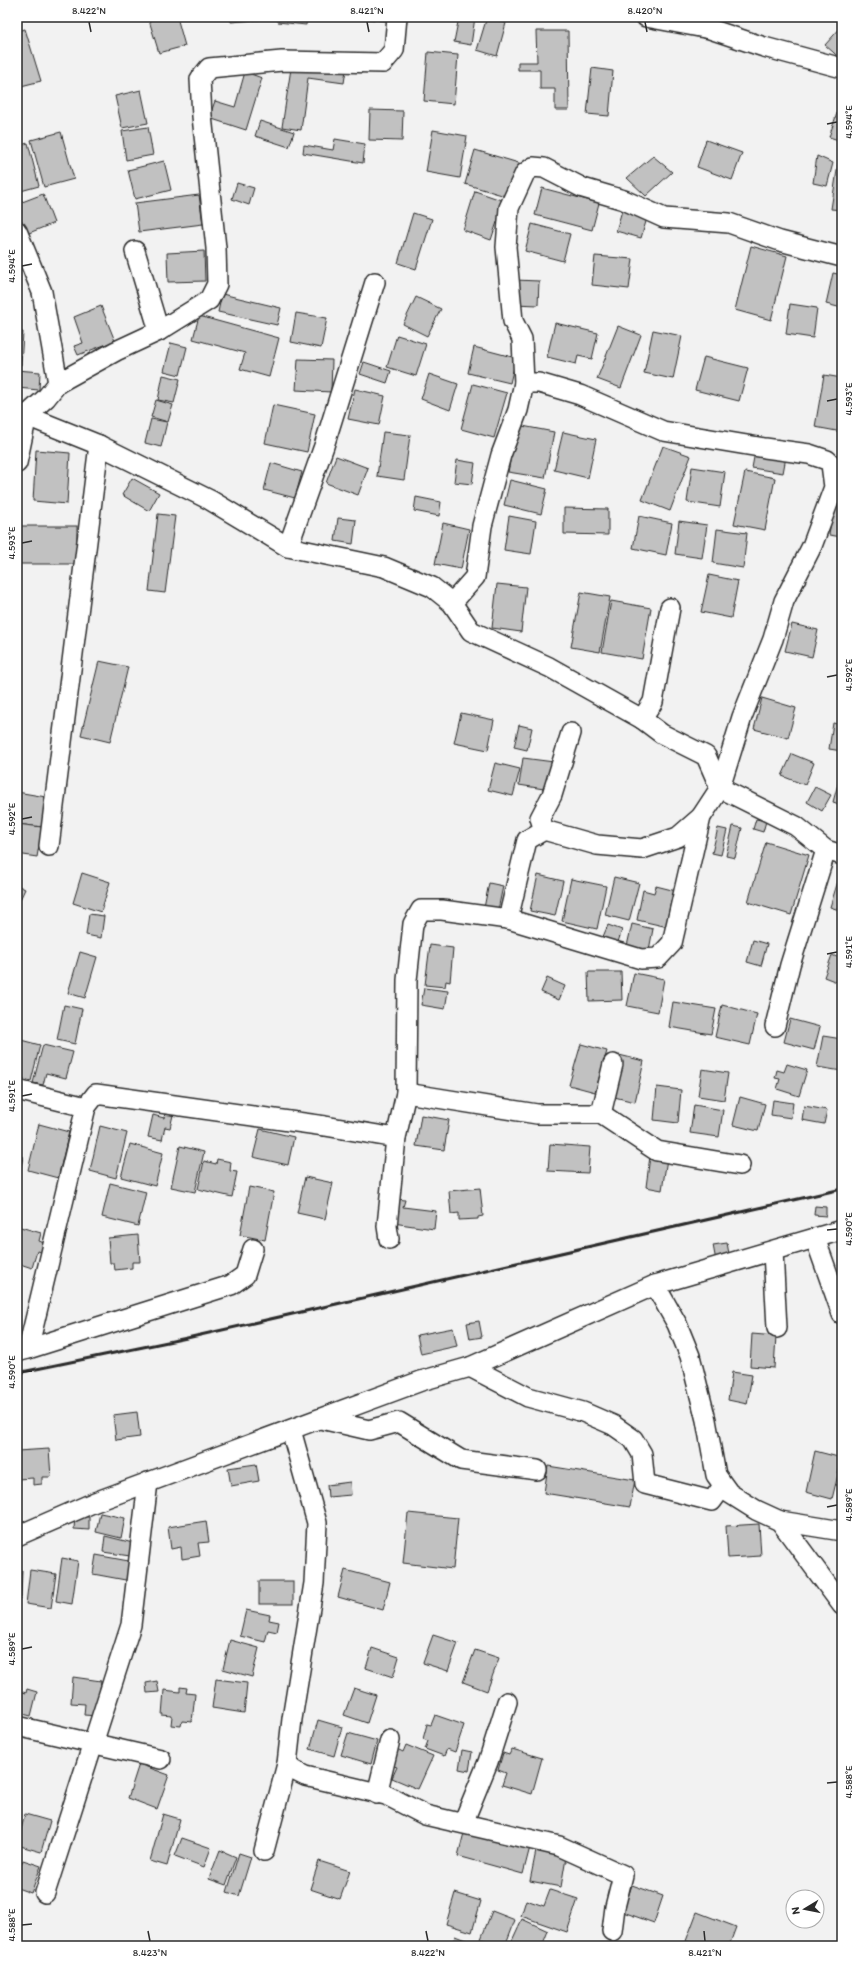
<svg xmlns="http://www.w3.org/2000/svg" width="859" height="1963" font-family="Itim,sans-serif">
<rect width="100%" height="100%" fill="#f2f2f2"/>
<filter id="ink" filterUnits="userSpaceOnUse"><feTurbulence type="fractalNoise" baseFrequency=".025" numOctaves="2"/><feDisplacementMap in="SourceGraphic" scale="8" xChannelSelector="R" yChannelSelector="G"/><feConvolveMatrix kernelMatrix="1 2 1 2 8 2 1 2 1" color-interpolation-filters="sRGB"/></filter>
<g filter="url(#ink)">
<g fill="#c1c1c1" stroke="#2b2b2b">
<path d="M148 17H177L185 46 159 53Z"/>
<path d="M230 17H267L268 19 231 22Z"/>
<path d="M278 17H307L306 25 278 22Z"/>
<path d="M357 17H388L387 21 357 18Z"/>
<path d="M459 17H475L471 45 454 42Z"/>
<path d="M487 17 506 23 497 56 477 50Z"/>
<path d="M842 26V60L825 45Z"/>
<path d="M25 29 41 81 17 87V31Z"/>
<path d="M536 31H568L569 110H555V89H540V70H518V62H537Z"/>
<path d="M428 52 458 55 454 104 424 101Z"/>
<path d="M292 62 346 70 344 83 308 78 301 130 282 127Z"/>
<path d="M592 68 613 71 609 116 587 114Z"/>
<path d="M245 72 262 78 246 130 209 118 215 101 235 107Z"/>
<path d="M141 90 148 123 122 128 115 96Z"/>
<path d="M839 107 842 108V141L829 137Z"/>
<path d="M370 110 403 111 402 141 369 140Z"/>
<path d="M260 121 294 132 289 147 255 136Z"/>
<path d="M148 127 153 155 126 160 122 131Z"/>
<path d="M433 130 467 136 460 178 426 172Z"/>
<path d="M61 132 74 179 44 187 31 140Z"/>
<path d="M335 139 365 144 363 163 303 153 304 145 333 150Z"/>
<path d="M706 140 742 153 732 180 697 167Z"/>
<path d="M28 143 39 186 17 192V146Z"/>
<path d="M475 150 522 164 512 198 465 184Z"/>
<path d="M653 156 672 172 646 196 627 178Z"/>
<path d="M817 156 833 163 827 186 813 183Z"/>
<path d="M164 161 171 190 135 199 128 170Z"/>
<path d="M838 164 842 165V210L831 209Z"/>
<path d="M237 183 254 188 249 205 232 199Z"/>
<path d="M542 188 599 203 592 230 535 215Z"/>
<path d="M475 191 504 201 491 240 463 230Z"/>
<path d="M43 194 54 223 24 235 17 217V204Z"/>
<path d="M199 195 203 224 139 232 135 203Z"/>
<path d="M623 207 648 215 641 238 616 231Z"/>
<path d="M413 213 432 219 416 269 398 263Z"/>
<path d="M532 224 570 234 563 261 525 251Z"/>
<path d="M751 246 787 256 771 320 735 310Z"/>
<path d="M204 251 205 281 168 282 167 253Z"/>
<path d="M595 256 633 259 629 289 592 285Z"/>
<path d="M833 273 842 275V308L826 304Z"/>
<path d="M515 280 539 281 538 305 514 304Z"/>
<path d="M222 294 281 308 277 325 218 312Z"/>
<path d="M416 297 441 309 427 336 403 324Z"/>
<path d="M790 304 817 308 813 338 786 334Z"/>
<path d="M101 306 115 341 78 355 74 346 83 343 74 317Z"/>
<path d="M296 313 327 318 321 348 291 342Z"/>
<path d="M199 316 279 338 269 377 240 369 245 353 193 339Z"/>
<path d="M555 323 598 333 592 359 578 356 576 364 547 357Z"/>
<path d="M618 326 641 335 621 388 597 379Z"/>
<path d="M653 330 682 336 673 379 644 373Z"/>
<path d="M17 332H23L21 365H17Z"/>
<path d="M397 335 426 344 416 376 387 367Z"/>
<path d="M171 343 187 347 180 375 164 371Z"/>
<path d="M474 347 516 358 510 383 468 373Z"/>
<path d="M704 357 748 368 739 401 695 390Z"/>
<path d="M298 359 332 360 331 392 296 390Z"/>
<path d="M364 362 391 371 387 383 360 374Z"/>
<path d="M17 370 40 372 39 390 17 388Z"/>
<path d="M429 374 458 384 450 410 421 399Z"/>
<path d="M163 375 180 379 174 403 158 400Z"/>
<path d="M824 375 842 378V432L815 427Z"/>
<path d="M473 384 507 393 494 438 461 429Z"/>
<path d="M355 389 385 396 379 425 348 419Z"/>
<path d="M156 400 173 405 168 422 151 417Z"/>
<path d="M273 405 315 414 307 452 265 443Z"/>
<path d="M151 419 167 422 161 447 145 443Z"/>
<path d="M517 425 554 432 545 478 508 472Z"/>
<path d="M383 432 410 435 404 480 377 476Z"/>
<path d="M563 432 596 439 588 478 554 470Z"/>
<path d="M663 446 691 456 670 511 642 500Z"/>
<path d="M36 450 70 453 67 504 33 501Z"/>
<path d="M755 452 786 457 783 473 752 468Z"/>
<path d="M336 456 368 468 358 495 326 483Z"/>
<path d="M457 460 475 463 472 484 454 482Z"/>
<path d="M271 463 302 472 295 498 264 490Z"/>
<path d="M692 467 725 472 720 507 687 502Z"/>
<path d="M745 472 775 478 765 530 734 524Z"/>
<path d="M132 478 159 493 149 511 122 495Z"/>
<path d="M510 480 547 489 541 514 504 505Z"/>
<path d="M416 497 441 502 439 516 414 511Z"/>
<path d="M833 506 842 507V537L829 535Z"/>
<path d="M564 508 608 509V535L564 534Z"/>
<path d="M158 514 175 516 165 593 149 591Z"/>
<path d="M509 516 536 521 531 554 504 550Z"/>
<path d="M639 516 672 523 666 555 633 548Z"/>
<path d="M338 518 356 520 353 544 335 541Z"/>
<path d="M679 521 707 525 702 558 675 554Z"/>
<path d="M443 523 469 529 461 569 435 564Z"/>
<rect x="20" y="526" width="57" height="38"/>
<path d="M717 529 747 533 743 568 713 563Z"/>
<path d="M709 575 738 581 731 618 701 612Z"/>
<path d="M497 584 526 587 521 632 492 628Z"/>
<path d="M581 592 610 597 600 652 571 647Z"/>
<path d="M611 601 651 608 642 659 602 652Z"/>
<path d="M792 624 818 630 812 657 785 651Z"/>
<path d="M99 661 128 667 110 742 81 735Z"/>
<path d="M762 698 796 708 788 738 754 729Z"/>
<path d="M461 713 494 720 488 750 454 743Z"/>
<path d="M833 723 842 725V751L829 749Z"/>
<path d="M519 725 532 728 527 750 514 747Z"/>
<path d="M792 754 814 763 805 785 782 776Z"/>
<path d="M523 758 554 762 550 790 519 785Z"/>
<path d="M495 763 520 769 513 796 488 790Z"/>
<path d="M842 769V805L833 802Z"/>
<path d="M815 787 831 795 822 811 807 802Z"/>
<path d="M17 792 46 797 42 827 17 824Z"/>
<path d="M756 819 766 821 763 832 753 829Z"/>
<path d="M17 824 42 827 37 857 17 854Z"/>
<path d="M733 826 742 828 735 858 726 856Z"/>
<path d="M718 828 727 830 721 855 712 853Z"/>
<path d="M766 842 809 855 791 915 748 902Z"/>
<path d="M842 868V911L830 907Z"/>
<path d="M82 873 110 882 101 912 73 903Z"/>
<path d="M538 875 563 881 555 916 530 911Z"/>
<path d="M614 877 639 883 629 921 605 915Z"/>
<path d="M571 879 606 886 597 929 562 921Z"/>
<path d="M489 883 503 886 498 910 484 908Z"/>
<path d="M17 885 25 889 17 906Z"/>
<path d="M656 886 676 891 668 927 637 920 643 890 654 893Z"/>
<path d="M89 914 104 916 101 938 86 935Z"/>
<path d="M632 924 653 929 649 950 627 946Z"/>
<path d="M608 925 622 930 617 945 602 939Z"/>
<path d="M753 940 767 944 761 966 747 962Z"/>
<path d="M430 945 453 948 450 982 446 981 445 987 425 985Z"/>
<path d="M80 952 97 957 85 998 68 993Z"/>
<path d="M832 955 842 959V984L824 977Z"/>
<path d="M588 972H621L622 1000 589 1001Z"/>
<path d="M634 973 664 979 658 1012 627 1006Z"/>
<path d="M547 978 565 986 559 1000 541 992Z"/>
<path d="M424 988 448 991 445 1009 421 1005Z"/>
<path d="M673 1002 716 1009 711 1034 669 1027Z"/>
<path d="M64 1005 82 1009 75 1044 57 1040Z"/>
<path d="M722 1005 757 1014 750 1045 715 1037Z"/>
<path d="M790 1019 820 1027 814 1050 784 1042Z"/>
<path d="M823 1036 842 1039V1071L817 1067Z"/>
<path d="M17 1039 40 1045 31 1081 17 1077Z"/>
<path d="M581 1044 607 1051 595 1092 569 1085Z"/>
<path d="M43 1045 73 1052 66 1078 46 1073 43 1085 33 1083Z"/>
<path d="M619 1055 644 1061 635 1102 610 1096Z"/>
<path d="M787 1064 807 1070 799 1096 777 1089 780 1079 775 1078 777 1070 784 1072Z"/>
<path d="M702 1069 728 1073 724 1100 698 1096Z"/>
<path d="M657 1087 681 1090 678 1123 654 1120Z"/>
<path d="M740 1097 765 1104 758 1131 733 1125Z"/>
<path d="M773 1100 793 1103 791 1118 771 1115Z"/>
<path d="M694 1105 723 1110 719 1137 690 1133Z"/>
<path d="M804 1106 827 1110 824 1124 802 1120Z"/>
<path d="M165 1113 173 1115 170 1128 165 1127 162 1140 148 1137 153 1115 164 1118Z"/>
<path d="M421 1115 449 1120 444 1150 416 1146Z"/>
<path d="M39 1124 69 1132 58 1178 28 1170Z"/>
<path d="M100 1126 127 1133 116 1178 90 1171Z"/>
<path d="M260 1129 294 1137 288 1165 253 1157Z"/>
<path d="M130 1144 163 1153 155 1186 121 1177Z"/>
<path d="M550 1144 590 1147 588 1173 548 1171Z"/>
<path d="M180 1146 204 1152 195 1192 171 1187Z"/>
<path d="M17 1156 23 1157 18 1182H17Z"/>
<path d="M650 1156 667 1159 662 1190 646 1187Z"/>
<path d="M217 1159 231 1162 230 1171 237 1172 232 1197 198 1189 204 1161 216 1164Z"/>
<path d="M305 1177 333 1183 325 1219 297 1213Z"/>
<path d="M110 1183 146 1192 138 1226 102 1217Z"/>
<path d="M249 1187 274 1192 265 1240 240 1235Z"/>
<path d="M480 1188 483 1216 478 1217V1219L459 1220V1213L451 1214 449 1191Z"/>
<path d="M397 1199 405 1200 403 1207 436 1211 434 1229 393 1223Z"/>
<path d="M815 1206 826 1207V1216L814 1215Z"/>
<path d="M17 1226 41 1233 39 1241 44 1243 41 1252 37 1251 32 1268 17 1263Z"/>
<path d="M138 1235 140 1262H132V1268L115 1270 114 1263H110L108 1238Z"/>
<path d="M727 1243 730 1259 716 1261 713 1245Z"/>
<path d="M479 1321 482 1337 470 1339 467 1323Z"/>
<path d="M453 1328 457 1346 421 1354 417 1335Z"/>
<path d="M752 1334 776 1336 774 1368 750 1366Z"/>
<path d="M732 1372 752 1375 747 1404 728 1400Z"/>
<path d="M137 1412 140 1437 116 1440 113 1415Z"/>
<path d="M49 1449 51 1477H42V1484L33 1485V1478L17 1479V1451Z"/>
<path d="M815 1451 842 1458 832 1499 806 1492Z"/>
<path d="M256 1464 259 1481 231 1486 228 1468Z"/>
<path d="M548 1466 635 1480 630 1507 544 1493Z"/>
<path d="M350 1482 351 1495 328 1497 327 1485Z"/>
<path d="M100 1513 125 1518 121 1538 96 1532Z"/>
<path d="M408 1513 458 1518 453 1569 403 1563Z"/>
<path d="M75 1516 89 1517V1530L74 1529Z"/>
<path d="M206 1521 209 1542 198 1543 200 1556 182 1559 181 1547 171 1549 168 1527Z"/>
<path d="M759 1524 761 1556 728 1558 726 1526Z"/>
<path d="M105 1536 133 1543 130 1556 103 1552Z"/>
<path d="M96 1555 134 1562 131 1581 93 1574Z"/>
<path d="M62 1558 78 1561 72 1604 56 1601Z"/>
<path d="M17 1569 22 1570 21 1598H17Z"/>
<path d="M30 1570 56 1574 51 1608 26 1604Z"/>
<path d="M345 1570 390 1582 383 1610 338 1597Z"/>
<rect x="259" y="1581" width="34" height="23"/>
<path d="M246 1610 270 1615 269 1620 279 1622 277 1632 268 1630 265 1642 240 1636Z"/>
<path d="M433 1635 458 1643 448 1671 423 1663Z"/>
<path d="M230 1640 259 1648 252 1677 223 1669Z"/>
<path d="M372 1648 399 1657 393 1677 366 1668Z"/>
<path d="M475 1650 499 1658 487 1691 463 1682Z"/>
<path d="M73 1677 101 1681 97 1716 84 1715 85 1704 71 1703Z"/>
<path d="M216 1679 247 1683 244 1713 212 1708Z"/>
<path d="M157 1681 159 1692 147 1693 146 1683Z"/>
<path d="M180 1687 187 1688 186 1693 195 1694 192 1722 182 1721 181 1726 171 1725 172 1716 162 1715 164 1690 180 1692Z"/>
<path d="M354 1688 376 1695 367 1723 344 1715Z"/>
<path d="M27 1689 37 1692 31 1716 19 1713 20 1709 17 1708V1690L26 1693Z"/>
<path d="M435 1715 464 1725 455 1752 447 1749 444 1756 425 1749 428 1741 423 1739 427 1724 431 1725Z"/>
<path d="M318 1720 342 1727 334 1756 310 1749Z"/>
<path d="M348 1733 377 1741 371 1764 341 1755Z"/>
<path d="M406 1745 433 1756 418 1789 392 1778 397 1767 390 1765 397 1749 403 1752Z"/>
<path d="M512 1749 542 1758 532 1794 502 1785 506 1773 498 1770 503 1753 509 1755Z"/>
<path d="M462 1750 472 1752 469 1771 459 1769Z"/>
<path d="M139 1764 169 1775 157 1809 128 1798Z"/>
<path d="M25 1814 50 1821 41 1852 17 1845Z"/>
<path d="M163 1814 180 1819 167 1866 150 1861Z"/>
<path d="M465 1829 530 1847 523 1874 458 1856Z"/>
<path d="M182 1838 211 1848 204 1867 175 1856Z"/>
<path d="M220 1850 236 1857 226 1885 209 1879Z"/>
<path d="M536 1851 566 1857 561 1887 530 1881Z"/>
<path d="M239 1853 251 1857 239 1896 227 1892Z"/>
<path d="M23 1860 41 1866 31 1893 17 1888V1868L19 1869Z"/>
<path d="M319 1861 350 1871 340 1899 310 1889Z"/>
<path d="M632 1885 663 1896 654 1923 623 1912Z"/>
<path d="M550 1890 578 1899 567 1932 521 1916 526 1900 544 1906Z"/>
<path d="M455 1893 481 1901 472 1932 446 1924Z"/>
<path d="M492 1911 515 1920 505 1946H499L481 1939Z"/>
<path d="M697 1912 736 1927 729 1946H701L686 1941Z"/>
<path d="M522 1919 548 1931 542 1946 510 1945Z"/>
<path d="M455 1936 481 1946H452Z"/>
</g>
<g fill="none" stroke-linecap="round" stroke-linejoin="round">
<defs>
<g id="minor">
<path d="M646 17 710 29 764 47 842 68"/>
<path d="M17 231 42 292 58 383"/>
<path d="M135 251 159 331"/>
<path d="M524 383 522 339 513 321 506 247 509 208 525 173 533 167 544 168 583 188 624 200 664 218 729 223 780 241 842 257"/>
<path d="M17 412 99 445 210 500 288 547 384 567 432 587 452 603 471 631 549 667 642 719 662 734 706 756 720 788 796 826 826 850 842 855"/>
<path d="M17 463 27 415 46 398 58 383 116 351 159 331 209 300 217 284 216 248 202 116 200 79 209 68 282 61 383 63 394 50 397 17"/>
<path d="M288 547 324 446 375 282"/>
<path d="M642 719 653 702 670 608"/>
<path d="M544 830 540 818 552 795 571 733"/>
<path d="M49 846 99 445"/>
<path d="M508 919 527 840 544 830 597 845 642 849 678 837 701 817"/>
<path d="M775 1026 790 965 826 850"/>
<path d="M17 1090 86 1107 28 1349 17 1352"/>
<path d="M406 1093 537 1114H601L657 1151 740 1165"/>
<path d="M86 1107 96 1094 325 1126 396 1138"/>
<path d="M601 1114 613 1064"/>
<path d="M815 1238 842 1314"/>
<path d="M389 1239 387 1226 396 1138 406 1093 407 980 413 924 421 910H442L508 919 641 959 658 958 672 943 701 817 720 788 742 717 773 639 784 601 812 546 834 487 831 464 827 460 809 454 765 448 663 431 580 395 539 383H524L518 410 501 455 482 526 475 577 452 603"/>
<path d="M773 1251 777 1328"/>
<path d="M655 1285 677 1324 690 1356 706 1420 716 1475 729 1493 756 1510 780 1521 842 1605"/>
<path d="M28 1349 231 1285 245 1275 253 1249"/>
<path d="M470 1367 528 1397 583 1412 613 1425 633 1439 642 1454 645 1484 712 1501 723 1486"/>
<path d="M321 1419 369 1430 399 1422 461 1460 537 1470"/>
<path d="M291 1430 317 1523 314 1583 292 1719 287 1764 293 1770 305 1776 386 1795 425 1815 559 1846 623 1875 615 1907 612 1931"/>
<path d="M780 1521 842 1531"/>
<path d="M17 1536 95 1502 421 1381 470 1367 655 1285 842 1230"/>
<path d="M17 1726 161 1759"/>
<path d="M377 1794 390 1740"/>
<path d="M463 1823 488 1762 507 1702"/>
<path d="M264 1851 287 1764"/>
<path d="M45 1893 131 1625 148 1482"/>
</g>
</defs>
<use href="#minor" stroke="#2b2b2b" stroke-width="22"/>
<use href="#minor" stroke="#fff" stroke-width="19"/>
<path stroke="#2b2b2b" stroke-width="3" d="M17 1373 187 1338 842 1189"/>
</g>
</g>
<path fill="none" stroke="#2b2b2b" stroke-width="1.5" d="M89 22 91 32M367 22 369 32M645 22 647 32M827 124 837 122M22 266 32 264M827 401 837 399M22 543 32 541M827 677 837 675M22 819 32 817M827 954 837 952M22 1096 32 1094M827 1230 837 1229M22 1372 32 1371M827 1507 837 1505M22 1649 32 1647M827 1783 837 1782M22 1925 32 1924M148 1931 150 1941M426 1931 428 1941M704 1931 705 1941"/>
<rect width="859" height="1963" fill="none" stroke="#fff" stroke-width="44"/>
<g transform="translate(805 1909) rotate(260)"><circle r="19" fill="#ffffff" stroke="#aaaaaa"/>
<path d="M0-3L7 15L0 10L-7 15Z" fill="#2b2b2b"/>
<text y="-6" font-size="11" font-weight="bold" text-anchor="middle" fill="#2b2b2b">N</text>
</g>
<rect x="22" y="22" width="815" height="1919" fill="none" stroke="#2b2b2b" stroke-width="1.5"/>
<g font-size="10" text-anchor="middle" fill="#2b2b2b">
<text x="89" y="14">8.422°N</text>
<text x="367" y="14">8.421°N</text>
<text x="645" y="14">8.420°N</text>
<text transform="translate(848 122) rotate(-90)" y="4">4.594°E</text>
<text transform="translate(11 266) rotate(-90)" y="4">4.594°E</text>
<text transform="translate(848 399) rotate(-90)" y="4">4.593°E</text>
<text transform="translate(11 543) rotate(-90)" y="4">4.593°E</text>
<text transform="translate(848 675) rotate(-90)" y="4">4.592°E</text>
<text transform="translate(11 819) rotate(-90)" y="4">4.592°E</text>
<text transform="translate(848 952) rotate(-90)" y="4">4.591°E</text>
<text transform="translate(11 1096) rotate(-90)" y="4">4.591°E</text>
<text transform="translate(848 1229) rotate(-90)" y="4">4.590°E</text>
<text transform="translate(11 1372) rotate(-90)" y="4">4.590°E</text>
<text transform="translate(848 1505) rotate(-90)" y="4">4.589°E</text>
<text transform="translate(11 1649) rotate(-90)" y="4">4.589°E</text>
<text transform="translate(848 1782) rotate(-90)" y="4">4.588°E</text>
<text transform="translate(11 1925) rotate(-90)" y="4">4.588°E</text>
<text x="150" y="1956">8.423°N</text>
<text x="428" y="1956">8.422°N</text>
<text x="705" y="1956">8.421°N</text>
</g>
</svg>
